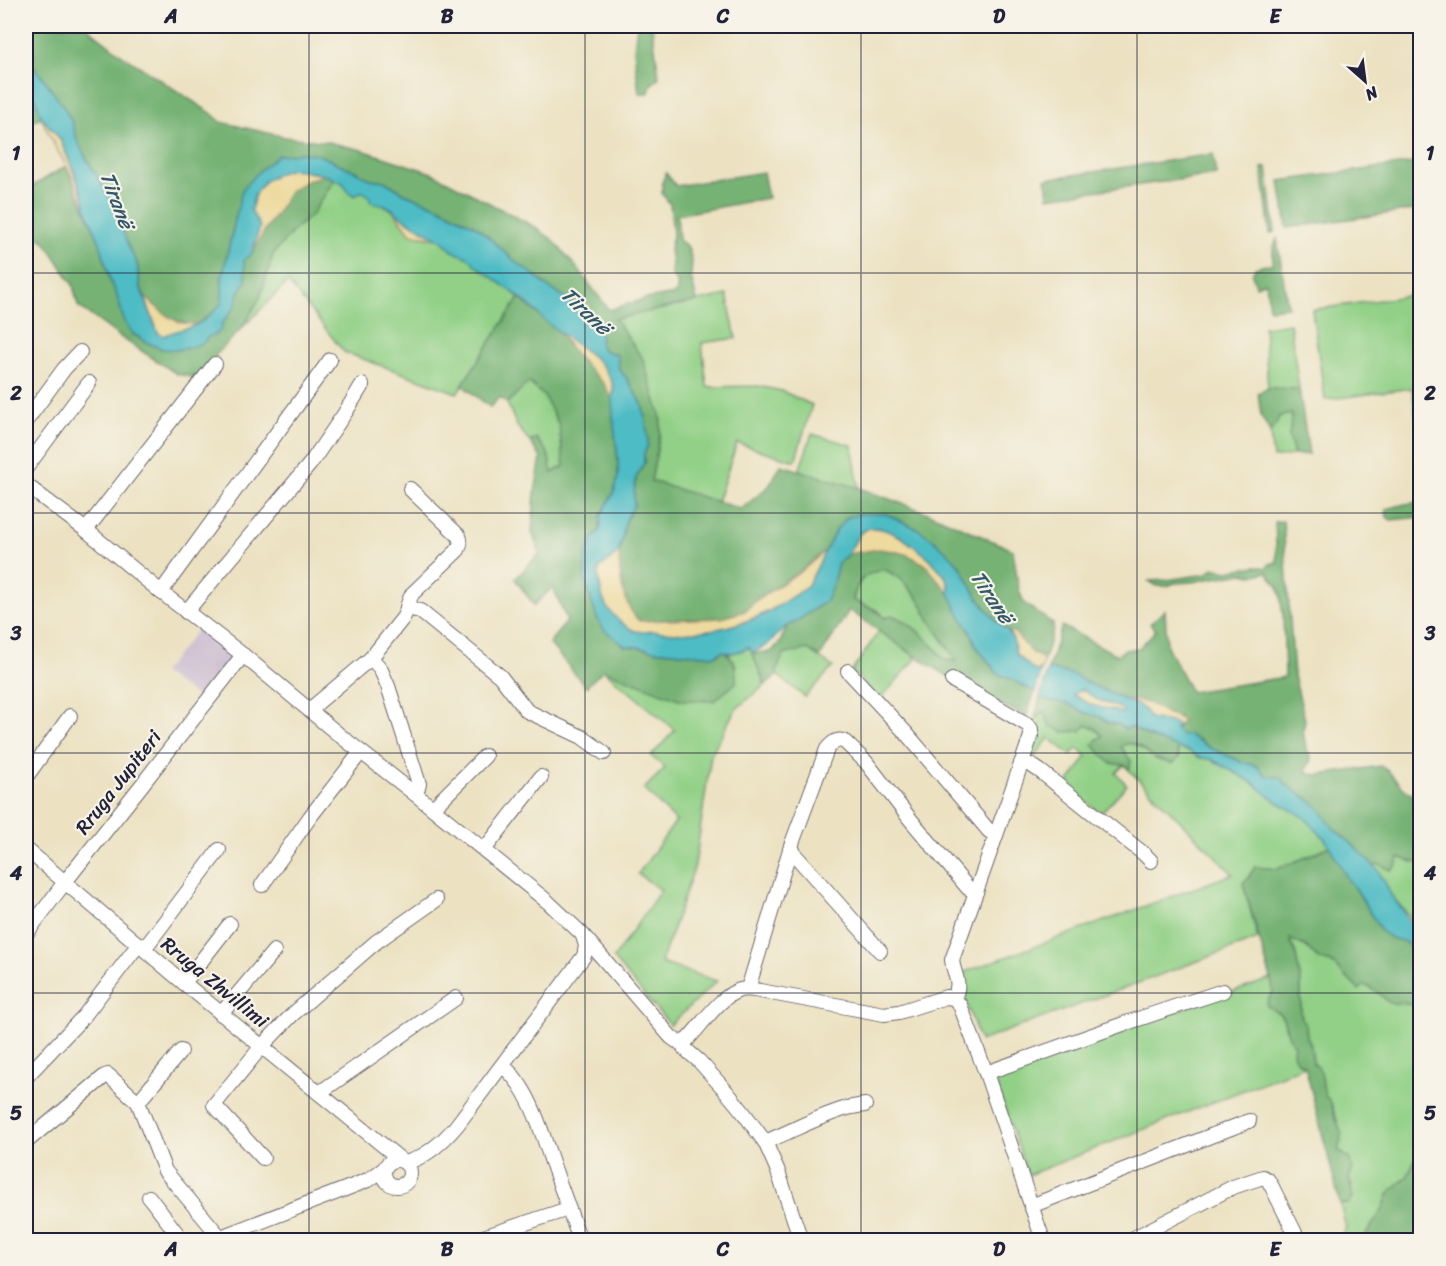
<svg xmlns="http://www.w3.org/2000/svg" width="1446" height="1266" font-family="Sriracha,sans-serif">
<rect width="100%" height="100%" fill="#f7f3e8"/>
<filter id="ink" filterUnits="userSpaceOnUse"><feTurbulence type="fractalNoise" baseFrequency=".0167" numOctaves="2"/><feDisplacementMap in="SourceGraphic" scale="12" xChannelSelector="R" yChannelSelector="G"/><feConvolveMatrix kernelMatrix="1 2 1 2 8 2 1 2 1" color-interpolation-filters="sRGB"/></filter>
<filter id="wash" filterUnits="userSpaceOnUse"><feTurbulence type="fractalNoise" baseFrequency=".008" numOctaves="4" result="noise"/><feDisplacementMap in="SourceGraphic" scale="24" xChannelSelector="R" yChannelSelector="G"/><feGaussianBlur stdDeviation="1.35" result="paint"/><feColorMatrix in="noise" values="0 0 0 0 0 0 0 0 0 0 0 0 0 0 0 0 0 1.4 0 .05"/><feComposite in="paint" operator="in"/></filter>
<g filter="url(#wash)">
<rect width="100%" height="100%" fill="#ece2c2"/>
<path fill="#cdbed2" d="M199 628 236 659 203 701 162 673Z"/>
<g fill="#91d086" stroke="#5a7960" stroke-width="1.5">
<path d="M335 179 343 183 348 192H365L377 204C395 206 401 221 411 234L444 240 453 251 462 254 473 260 475 265 504 284 519 298 457 393 344 352 288 282 241 329 260 298 273 254 294 230 311 215Z"/>
<path d="M1420 294V445L1412 388 1325 400 1312 310Z"/>
<path d="M727 295 736 338 702 343 707 387 758 386 782 391 812 405 795 461 737 443 717 502 651 481 660 434 615 319Z"/>
<path d="M1290 323 1299 389 1268 388 1264 327Z"/>
<path d="M528 382 544 396 559 425 564 466 551 473 536 438 530 442 517 426 507 403Z"/>
<path d="M1293 414 1289 436 1294 455 1273 458 1270 432 1277 423 1279 416Z"/>
<path d="M812 434 852 445 859 488 799 471Z"/>
<path d="M884 569 900 578 918 598 929 619 957 661 945 660 933 645 885 618 879 611 853 601 856 588 866 574Z"/>
<path d="M879 631 917 658 880 699 852 671Z"/>
<path d="M750 646 765 685 735 710 711 755 695 865 661 963 717 981 670 1025 613 959 661 890 638 874 676 821 644 789 665 768 651 756 675 730 603 670 640 683 736 665 728 654 741 651Z"/>
<path d="M807 649 833 667 805 697 777 675V670L782 655Z"/>
<path d="M1044 711 1054 727 1063 732C1070 730 1080 725 1087 726 1101 727 1116 754 1124 765L1116 773 1127 785 1101 813 1066 786 1087 756 1077 748 1071 755 1049 738 1034 758 1028 753 1035 718Z"/>
<path d="M1125 744H1133L1144 750 1179 757 1177 747 1181 749 1189 751 1200 758 1211 759 1250 781 1276 801 1304 817 1325 839 1329 846 1309 856 1277 869 1255 867 1248 878 1243 883 1258 939 980 1041 966 1002 962 973 1233 874 1129 770 1131 761 1121 747Z"/>
<path d="M1399 858C1407 859 1413 863 1420 863V932C1417 926 1413 921 1409 916 1403 908 1396 902 1390 894 1385 884 1381 873 1373 866L1379 864 1391 869 1396 866Z"/>
<path d="M1289 938 1307 947 1318 959 1332 963 1340 970 1380 994 1389 1003H1400L1420 1006V1135L1419 1137 1420 1150 1407 1177 1389 1193 1382 1211 1366 1234 1370 1240H1338L1346 1228 1340 1203 1348 1204 1352 1186 1349 1178V1158L1339 1151C1338 1143 1340 1135 1339 1127 1339 1124 1331 1103 1330 1101 1325 1094 1327 1101 1324 1093 1321 1082 1324 1071 1313 1063L1311 1046 1307 1036 1306 1026 1302 1019 1301 1011V981L1295 951 1291 944Z"/>
<path d="M1271 979 1273 992 1268 1000 1267 1006 1279 1013 1284 1020 1285 1027 1294 1045 1299 1063 1305 1066 1028 1175 992 1073Z"/>
</g>
<g fill="#74b273" stroke="#4b6a57" stroke-width="1.5" fill-rule="evenodd">
<path d="M29 26H85L125 57 211 113 221 122 285 137 328 142 362 150 432 173 533 226 553 240 577 268 609 310 645 299 676 294 678 284 671 274 672 262 670 249 673 235 670 204 662 194V183L666 173 676 186 763 172 768 198 677 215 679 240 688 247 692 261 691 277 697 301 615 319 643 359 661 418 660 434 651 481 741 509 769 486 781 465 859 488 936 516 1013 550 1019 590 1024 603 1053 624V630L1044 659 1032 653 1014 632 1008 631 997 622 978 598 960 566 936 542 886 514H861L836 530 826 550 803 569 758 599 745 611 721 618 639 621 632 613 624 594 619 568V552L626 520 634 505V493L636 478 644 463V454L648 445 647 429 642 404 627 379 619 369 617 355 603 350 600 343V336L582 318 574 306 566 298 549 288 533 274 517 263 477 227 441 208 404 193 384 181 370 179 355 171 319 155 237 211 222 278 223 303 213 312 199 323 190 325 167 317 145 297 140 286 137 263 129 248 114 205 86 158 77 140 72 122 64 108 42 76 29 62 35 56 26 29V28Z"/>
<path d="M637 26H652L659 77 651 85 649 93H639L634 49Z"/>
<path d="M26 86 36 100 41 117 26 126Z"/>
<path d="M1213 154 1216 175 1048 197 1046 179Z"/>
<path d="M1420 162V209L1287 228 1280 181Z"/>
<path d="M66 166 100 243 110 280 117 295 124 321 133 334 146 342 162 349 209 336 221 325 236 305 238 294 246 281 244 260 252 253 266 228 279 210 289 191 308 180 325 175 335 179 311 216 294 230 273 254 260 298 241 329 208 363 197 378 177 374 120 337 78 306 73 285 45 241 26 232V190Z"/>
<path d="M1267 167 1275 232 1270 233 1262 168Z"/>
<path d="M1277 239 1288 307 1269 309 1266 282 1256 286 1252 274 1255 268 1273 263V249Z"/>
<path d="M519 298 558 331 575 354 604 384 612 398 613 417 618 459V477L614 492 601 516 600 530 594 537 587 552 585 563V580L597 618 625 646 638 647 651 650 714 656 723 651C736 658 736 669 736 683L714 701 681 700 603 670 586 687 549 643 567 621 553 587 534 605 515 579 540 553 532 533 535 492 541 458 530 442 536 438 548 453 552 473 564 466 559 425 544 396 529 382 507 403 500 397 490 407 462 385Z"/>
<path d="M1268 388 1299 389 1309 454 1294 455 1289 436 1292 414 1279 416 1277 423 1270 432 1261 416 1258 393Z"/>
<path d="M1420 502V517L1391 520 1387 517 1386 509 1405 504Z"/>
<path d="M1283 521 1294 676 1305 720 1303 730 1306 749 1311 756 1310 763 1306 769 1308 774 1319 775 1381 766 1389 772 1401 786 1420 801V855L1419 857 1420 863C1413 863 1407 859 1399 858L1396 866 1391 870 1379 864 1373 866 1350 842 1334 829 1319 808 1311 801 1293 790 1284 783 1283 778 1266 776 1257 766 1242 762 1210 748 1198 739 1182 736 1175 729 1179 726V717L1164 713 1160 709 1154 706 1130 700V702L1085 682 1074 675 1048 669 1062 626 1117 655 1125 650 1139 648 1156 630 1150 624 1165 610 1167 646 1191 692 1285 677 1283 613C1281 606 1281 604 1281 598 1281 588 1273 580 1267 572 1258 575 1251 576 1243 573L1192 582 1175 583 1167 586H1157L1149 581 1166 580 1207 574 1213 568 1227 571 1256 566 1266 568 1270 564 1277 562 1275 522Z"/>
<path d="M878 549 894 551 908 555 925 564 949 593 961 617 972 635 977 647 998 674 1011 679 1035 692 1028 712 1026 716C962 689 905 650 849 610L820 657 807 649 783 655 777 670V675L765 685 752 653 771 652 780 642 788 625 794 623 826 601 832 586 838 563 848 554ZM884 569 900 578 918 598 929 619 957 661 945 660C928 640 917 626 892 615L885 618C877 609 864 606 853 600 858 578 862 575 884 569Z"/>
<path d="M1040 697C1047 702 1055 702 1064 703 1071 704 1075 708 1081 711 1091 716 1100 714 1108 723L1117 724 1126 729 1131 727 1149 737 1177 747 1179 757 1173 764C1167 762 1160 761 1154 758 1144 751 1133 737 1121 747L1131 761 1129 770 1124 765 1110 763 1093 745 1096 740 1103 736 1095 728 1086 725 1081 731 1063 732 1054 727H1050L1044 711 1035 718Z"/>
<path d="M1329 846 1349 881 1356 889 1382 932 1391 938 1403 941 1409 945 1413 952 1412 959 1420 962V1006L1400 1003H1389L1380 994 1365 985 1359 990 1332 963 1318 959 1307 947 1290 939 1291 944 1295 951 1301 981V1011L1302 1019 1306 1026 1307 1036 1311 1046 1313 1063 1318 1067 1321 1072 1324 1092 1326 1097 1330 1101 1335 1117 1342 1134 1341 1141 1339 1144V1151L1349 1158 1353 1169 1349 1178 1353 1198 1348 1204 1340 1203 1305 1066C1295 1061 1291 1056 1294 1045 1285 1036 1288 1022 1280 1014 1277 1011 1271 1009 1267 1006L1268 1000 1273 992 1271 979 1243 883 1248 878 1255 867 1277 869 1309 856Z"/>
<path d="M1420 1150V1240H1370L1366 1234 1382 1211 1389 1193 1407 1177Z"/>
</g>
<g fill="#eeda9e" stroke="#887e6c" stroke-width="1.5">
<path d="M41 117 60 139 83 196 86 209C79 197 76 185 70 173 60 154 49 137 41 117Z"/>
<path d="M292 169 325 175 308 180 289 192 279 210 266 228 252 253 260 227 251 210 255 193 265 181 279 173Z"/>
<path d="M392 209 404 219 437 238 411 234Z"/>
<path d="M145 297C162 311 175 328 199 323 189 330 175 330 164 337L158 333Z"/>
<path d="M558 331C577 345 622 370 612 398L604 384 575 354Z"/>
<path d="M869 528C875 528 882 528 888 531 907 538 933 558 944 575 948 580 949 587 949 593L925 564 908 555 894 551 879 549 848 554 860 533Z"/>
<path d="M826 550C821 560 815 579 808 587 802 593 792 598 785 602 746 626 703 636 658 632 650 631 642 634 635 631 618 625 603 608 601 590 600 582 597 576 599 568L610 560 619 552C619 575 622 604 639 621L721 618 745 611 758 599 803 570Z"/>
<path d="M1008 631 1014 632 1032 653 1044 659 1041 670 1035 671 1016 654 1013 639Z"/>
<path d="M1081 689 1096 699 1120 708 1123 710V713L1091 705 1073 695Z"/>
<path d="M1130 700C1139 700 1150 703 1158 708 1160 709 1164 712 1166 713 1172 716 1178 716 1183 721L1178 726 1175 723 1149 718 1142 708 1130 702Z"/>
</g>
<g fill="#4dbcc5" stroke="#386f80" stroke-width="1.5" fill-rule="evenodd">
<path d="M26 59 42 76 64 108 72 122 77 140 86 158 114 205 129 248 137 263 140 286 158 333 164 336C174 330 186 330 196 325 206 320 215 311 222 303V278L242 190 258 172 278 155 301 153 319 155 355 171 370 179 384 181 404 193 441 208 477 227 517 263 533 274 549 288 566 298 574 306 582 318 601 336 600 343 603 350 617 355 619 369 627 379 642 404 647 429 648 445 644 454V463L636 478 634 493V505L626 520 619 552 610 560 599 568 598 575 602 596 607 608 620 622 634 631 645 632 652 631 676 633 697 632 723 628 746 622 767 613 807 587 836 530 848 517 861 514H886L918 529 936 542 951 556 960 566 978 598 997 622 1008 631 1013 639 1016 654 1035 671 1041 670 1035 692 1011 679 998 674 977 647 972 635 961 617 949 593V586L945 576 928 557 901 537 888 531 879 528H869L860 533 848 554 838 563 832 586 826 601 794 623 788 625 767 645 752 653 749 647C741 651 732 655 723 651L714 656 651 650 638 647 625 646 604 630 597 618 585 580V563L587 552 594 537 600 530 601 516 614 492 618 477V459L613 417 612 398 614 391 612 382 604 368 596 359 546 322C526 299 499 283 475 265 468 254 462 257 453 251 447 248 445 241 437 238L404 219 392 209 384 205 371 202C370 196 367 192 360 192L355 196 348 192 343 183 325 175 292 169 279 173 265 181 255 194 251 210 260 227 252 253 244 260 246 281 238 294 236 305 221 325V330L215 335 209 336 203 343 188 348 175 350 162 349 146 342 133 334 124 321 117 295 110 280 100 243 86 209 83 196 70 161 60 139 41 117 36 100 26 86Z"/>
<path d="M1048 669 1074 675 1085 682 1130 702C1137 703 1147 710 1149 718L1175 723 1178 726 1175 729 1182 736 1189 735 1210 748 1242 762 1257 766 1266 776 1283 778 1284 783 1293 790 1311 801 1319 808 1334 829 1350 842 1379 871 1381 878 1384 880 1391 895 1402 909 1410 923 1417 926 1420 932V962L1412 959 1413 952 1409 945 1403 941 1391 938 1382 932 1356 889 1349 881 1325 839 1304 817 1276 801 1250 781 1211 759 1200 758 1189 751 1181 749 1150 737 1131 727 1126 729 1117 724 1108 723C1100 714 1091 716 1081 711 1075 708 1071 704 1064 703 1055 702 1047 702 1040 697ZM1082 689 1096 699 1120 708 1123 710V713L1091 705 1073 695Z"/>
</g>
</g>
<g filter="url(#ink)">
<g fill="none" stroke-linecap="round" stroke-linejoin="round">
<defs>
<g id="minor">
<path d="M26 421 64 369 80 352"/>
<path d="M26 468 89 383"/>
<path d="M26 485 86 530 161 592 243 655 338 734 415 794 548 902 582 934 671 1037 678 1042H682L684 1048 699 1061 725 1090 743 1112 765 1142 777 1169 801 1240"/>
<path d="M86 530 215 364"/>
<path d="M161 592 330 360"/>
<path d="M407 608 420 611 500 676 527 711 582 737 604 753"/>
<path d="M186 612 310 464 345 413 362 385"/>
<path d="M371 658 380 668 388 686 419 784 418 788 415 794"/>
<path d="M848 671 906 733 989 831 996 835"/>
<path d="M952 680 1028 725 1031 729V736L952 960C954 977 962 981 954 998"/>
<path d="M310 711 314 706 371 658 403 618C408 610 407 601 413 593L458 550C461 544 461 541 459 536L410 489"/>
<path d="M1021 763 1031 765 1040 771 1144 854 1151 861"/>
<path d="M26 777 70 716"/>
<path d="M433 808 485 756"/>
<path d="M791 846 795 855 880 951"/>
<path d="M26 849 179 979 401 1160"/>
<path d="M484 850 541 777"/>
<path d="M262 885 310 817 361 752"/>
<path d="M26 934 65 882 141 786 243 655"/>
<path d="M144 949 219 850"/>
<path d="M184 983 230 924"/>
<path d="M748 989 791 846 827 749C832 743 837 738 845 742L866 762 910 819 968 888 976 892"/>
<path d="M221 1014 274 951"/>
<path d="M682 1042 687 1040C701 1026 721 995 740 990 747 988 753 990 760 991L884 1014 899 1012 946 997 954 998 960 1005 986 1073 1043 1240"/>
<path d="M503 1066C530 1088 542 1133 553 1165 562 1190 571 1215 580 1240"/>
<path d="M986 1073 1126 1023 1223 991"/>
<path d="M26 1077 84 1016 138 945"/>
<path d="M319 1093 456 998"/>
<path d="M138 1102 181 1051"/>
<path d="M26 1142 105 1076 108 1075 138 1102 165 1171 220 1237"/>
<path d="M765 1142C790 1132 815 1118 841 1110 849 1107 857 1106 865 1105"/>
<path d="M263 1158 214 1105 262 1046 293 1014 376 942 436 900"/>
<circle cx="397" cy="1173" r="13"/>
<path d="M405 1163C427 1157 443 1142 457 1125L584 956 586 946 583 936"/>
<path d="M149 1197 182 1240"/>
<path d="M1031 1206 1249 1121"/>
<path d="M213 1240 353 1186 370 1179 384 1169"/>
<path d="M474 1240 568 1209"/>
<path d="M1130 1240 1233 1187 1263 1177 1268 1180 1272 1187 1295 1233"/>
</g>
</defs>
<use href="#minor" stroke="#69656a" stroke-width="16"/>
<use href="#minor" stroke="#fff" stroke-width="14"/>
</g>
</g>
<path fill="none" stroke="#22223b" stroke-width="1.5" stroke-opacity="0.55" d="M309 26V1240M585 26V1240M861 26V1240M1137 26V1240M26 273H1420M26 513H1420M26 753H1420M26 993H1420"/>
<g text-anchor="middle" stroke-width="4.5" stroke-linejoin="round" paint-order="stroke">
<g font-size="20" fill="#22223b" stroke="#f7f3e8">
<text transform="translate(118 782) rotate(-52)" y="7">Rruga Jupiteri</text>
<text transform="translate(215 982) rotate(39)" y="7">Rruga Zhvillimi</text>
</g>
<g font-size="21" font-style="italic" fill="#31586b" stroke="#f7f3e8">
<text transform="translate(117 200) rotate(69)" y="7">Tiranë</text>
<text transform="translate(586 311) rotate(43)" y="7">Tiranë</text>
<text transform="translate(992 597) rotate(56)" y="7">Tiranë</text>
</g>
</g>
<rect width="1446" height="1266" fill="none" stroke="#f7f3e8" stroke-width="66"/>
<g transform="translate(1365 81) rotate(152)" stroke="#f7f3e8" stroke-width="4.5" paint-order="stroke">
<path d="M0-4.5L10 22L0 15L-10 22Z" fill="#22223b"/>
<text y="-9" font-size="16" font-weight="bold" text-anchor="middle" fill="#22223b">N</text>
</g>
<rect x="33" y="33" width="1380" height="1200" fill="none" stroke="#22223b" stroke-width="2"/>
<g font-size="20" text-anchor="middle" font-weight="bold" fill="#22223b">
<text x="171" y="23">A</text>
<text x="447" y="23">B</text>
<text x="723" y="23">C</text>
<text x="999" y="23">D</text>
<text x="1275" y="23">E</text>
<text x="16" y="160">1</text>
<text x="1430" y="160">1</text>
<text x="16" y="400">2</text>
<text x="1430" y="400">2</text>
<text x="16" y="640">3</text>
<text x="1430" y="640">3</text>
<text x="16" y="880">4</text>
<text x="1430" y="880">4</text>
<text x="16" y="1120">5</text>
<text x="1430" y="1120">5</text>
<text x="171" y="1256">A</text>
<text x="447" y="1256">B</text>
<text x="723" y="1256">C</text>
<text x="999" y="1256">D</text>
<text x="1275" y="1256">E</text>
</g>
</svg>
